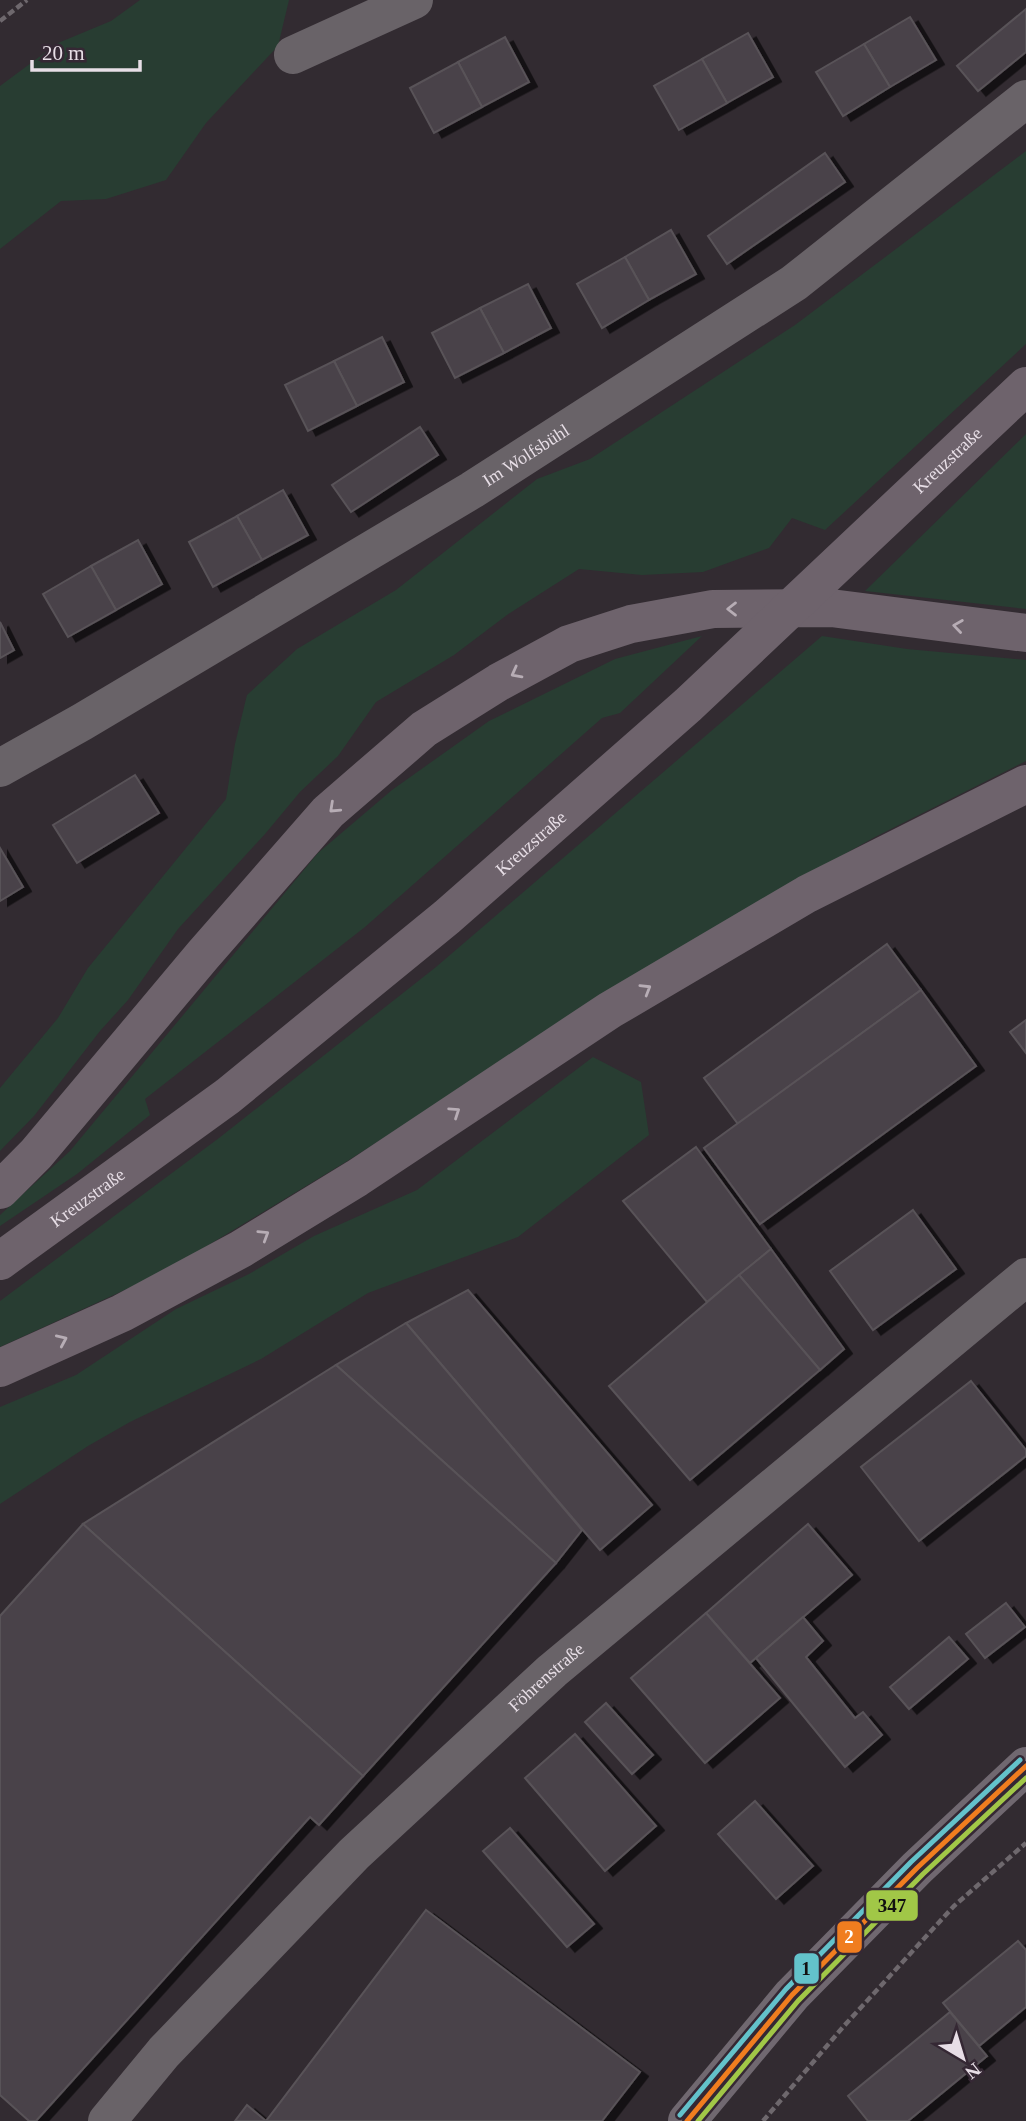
<svg xmlns="http://www.w3.org/2000/svg" width="1026" height="2121" font-family="'Times New Roman',serif">
<defs>
<filter id="shadow"><feDropShadow dx="8" dy="4.5" stdDeviation="0" flood-color="#0009"/></filter>
</defs>
<rect width="100%" height="100%" fill="#322b31"/>
<g fill="#283d32">
<path d="M140 0H289L278 46 206 123 166 180 106 199 61 201 0 249V86L58 43 111 21Z"/>
<path d="M1026 151V344L825 530 792 518 769 548 703 572 642 575 579 569 507 615 454 655 376 702 338 756 300 792 265 834 178 929 128 1000 100 1031 34 1116 0 1151V1088L58 1018 88 968 226 799 235 744 247 695 297 649 396 590 537 479 590 459 795 325Z"/>
<path d="M1026 434V609L865 591Z"/>
<path d="M702 636 620 713 602 718 365 927 145 1099 150 1115 77 1174 0 1226V1215L70 1151 318 853 392 790 489 721 615 659Z"/>
<path d="M822 636 907 649 1026 660V761L875 837 708 931 349 1160 164 1272 0 1347V1301L219 1138 436 967Z"/>
<path d="M593 1057 641 1082 649 1135 518 1237 368 1293 261 1359 130 1422 88 1446 0 1504V1407L76 1375 176 1309 249 1274 314 1236 417 1190Z"/>
</g>
<g fill="#4a424a" stroke="#595358" stroke-width="2" filter="url(#shadow)">
<path d="M1026 9V52L978 91 957 66Z"/>
<path d="M910 17 936 60 890 87 864 44Z"/>
<path d="M748 33 773 77 727 103 702 59Z"/>
<path d="M505 37 529 82 482 107 458 62Z"/>
<path d="M864 44 890 87 843 116 816 72Z"/>
<path d="M702 59 727 103 679 130 654 86Z"/>
<path d="M458 62 482 107 434 133 410 88Z"/>
<path d="M825 153 845 182 727 264 708 236Z"/>
<path d="M671 230 696 274 649 300 625 257Z"/>
<path d="M625 257 649 300 602 328 577 284Z"/>
<path d="M528 284 551 328 504 353 480 308Z"/>
<path d="M480 308 504 353 455 378 432 333Z"/>
<path d="M382 337 404 382 357 406 334 361Z"/>
<path d="M334 361 357 406 308 431 285 385Z"/>
<path d="M420 427 438 455 351 512 332 485Z"/>
<path d="M283 490 308 535 262 560 237 516Z"/>
<path d="M237 516 262 560 213 587 189 542Z"/>
<path d="M138 540 162 584 116 610 91 566Z"/>
<path d="M91 566 116 610 68 637 43 594Z"/>
<path d="M0 622 14 650 0 658Z"/>
<path d="M135 775 159 813 77 863 53 825Z"/>
<path d="M0 848 23 887 0 901Z"/>
<path d="M887 944 921 990 738 1124 704 1078Z"/>
<path d="M921 990 976 1066 760 1224 704 1148Z"/>
<path d="M1026 1020V1053L1010 1032Z"/>
<path d="M696 1147 771 1249 707 1302 623 1201Z"/>
<path d="M913 1210 956 1269 873 1330 830 1271Z"/>
<path d="M771 1249 844 1349 820 1370 739 1275Z"/>
<path d="M739 1275 820 1370 690 1480 609 1386Z"/>
<path d="M468 1290 652 1505 600 1550 406 1323Z"/>
<path d="M406 1323 582 1530 556 1563 336 1365Z"/>
<path d="M336 1365 556 1563 363 1776 83 1524Z"/>
<path d="M971 1381 1026 1450V1456L919 1541 861 1467Z"/>
<path d="M83 1524 363 1776 319 1825 310 1817 36 2121H29L0 2095V1616Z"/>
<path d="M808 1524 852 1575 750 1663 706 1613Z"/>
<path d="M1006 1603 1025 1627 985 1658 966 1634Z"/>
<path d="M706 1613 780 1698 705 1763 631 1678Z"/>
<path d="M803 1617 823 1641 806 1657 855 1718 863 1712 882 1735 845 1767 756 1658Z"/>
<path d="M949 1637 968 1659 909 1709 890 1687Z"/>
<path d="M606 1703 653 1755 632 1774 585 1722Z"/>
<path d="M575 1734 656 1826 605 1871 525 1778Z"/>
<path d="M755 1801 813 1866 776 1899 718 1834Z"/>
<path d="M510 1828 594 1924 567 1947 483 1851Z"/>
<path d="M426 1910 640 2072 602 2121H266Z"/>
<path d="M1018 1941 1026 1950V2007L979 2046 943 2003Z"/>
<path d="M950 2012 987 2056 908 2121H868L848 2096Z"/>
<path d="M247 2105 266 2121H267H235Z"/>
</g>
<g fill="none" stroke-linecap="round" stroke-linejoin="round">
<g stroke="#6e686d" stroke-width="4.5" stroke-dasharray="7 3.5" stroke-linecap="butt">
<path d="M0 21 27 0"/>
<path d="M763 2121 843 2027 954 1906 1026 1843"/>
</g>
<g stroke="#696368" stroke-width="38">
<path d="M293 55 414 0"/>
<path id="s1" d="M0 768 82 722 472 490 794 283 1026 99"/>
<path id="s2" d="M107 2121 164 2052 354 1854 552 1671 1026 1277"/>
</g>
<path stroke="#706870" stroke-width="38" d="M687 2121 792 1995 917 1868 1026 1766"/>
<g stroke="#6e636c" stroke-width="38">
<path d="M0 1190 36 1154 203 955 328 812 424 729 499 682 569 644 631 624 713 609 831 608 1026 633"/>
<path id="s3" d="M0 1261 228 1096 447 917 688 705 1026 386"/>
<path d="M0 1368 122 1313 241 1249 357 1178 610 1010 807 894 1026 784"/>
</g>
<defs>
<path id="bus-1" d="M687 2121 792 1995 917 1868 1026 1766"/>
<path id="bus-2" d="M698 2121 798 2001 923 1874 1026 1778"/>
<path id="bus-3" d="M680 2115 786 1989 911 1862 1020 1760"/>
</defs>
<use href="#bus-1" stroke="#352834" stroke-width="10"/>
<use href="#bus-2" stroke="#352834" stroke-width="10"/>
<use href="#bus-3" stroke="#352834" stroke-width="10"/>
<use href="#bus-1" stroke="#f07d1f" stroke-width="5"/>
<use href="#bus-2" stroke="#a1c747" stroke-width="5"/>
<use href="#bus-3" stroke="#63c2cb" stroke-width="5"/>
</g>
<defs><path id="oneway-chevron" d="M-2-3.5L2.5 0L-2 3.5" fill="none" stroke-width="1.6" stroke-linecap="round" stroke-linejoin="round" transform="scale(1.75)"/></defs>
<g stroke="#b7adb5">
<use href="#oneway-chevron" transform="translate(732 609) rotate(180)"/>
<use href="#oneway-chevron" transform="translate(958 626) rotate(-172)"/>
<use href="#oneway-chevron" transform="translate(516 673) rotate(152)"/>
<use href="#oneway-chevron" transform="translate(334 808) rotate(137)"/>
<use href="#oneway-chevron" transform="translate(646 989) rotate(-31)"/>
<use href="#oneway-chevron" transform="translate(455 1112) rotate(-34)"/>
<use href="#oneway-chevron" transform="translate(264 1235) rotate(-32)"/>
<use href="#oneway-chevron" transform="translate(62 1340) rotate(-24)"/>
</g>
<g text-anchor="middle" stroke-width="7" stroke-linejoin="round" paint-order="stroke">
<g font-size="18" fill="#e7dee6" stroke="#352834">
<text dy="6" stroke="none"><textPath href="#s1" startOffset="612">Im Wolfsbühl</textPath></text>
<text dy="6" stroke="none"><textPath href="#s3" startOffset="1242">Kreuzstraße</textPath></text>
<text dy="6" stroke="none"><textPath href="#s3" startOffset="676">Kreuzstraße</textPath></text>
<text dy="6" stroke="none"><textPath href="#s3" startOffset="108">Kreuzstraße</textPath></text>
<text dy="6" stroke="none"><textPath href="#s2" startOffset="625">Föhrenstraße</textPath></text>
</g>
</g>
<g stroke="#352834" stroke-width="2.5">
<rect x="865" y="1889" width="54" height="33" rx="7" fill="#a1c747"/>
<rect x="836" y="1920" width="27" height="34" rx="7" fill="#f07d1f"/>
<rect x="793" y="1952" width="27" height="33" rx="7" fill="#63c2cb"/>
</g>
<g font-size="19" text-anchor="middle" font-weight="bold" fill="#fff">
<text x="849" y="1943">2</text>
</g>
<g font-size="19" text-anchor="middle" font-weight="bold" fill="#111">
<text x="892" y="1912">347</text>
<text x="806" y="1975">1</text>
</g>
<g transform="translate(963 2058) rotate(142)" stroke="#352834" stroke-width="5" paint-order="stroke">
<path d="M0-5L12 26L0 18L-12 26Z" fill="#e7dee6"/>
<text y="-10" font-size="19" font-weight="bold" text-anchor="middle" fill="#e7dee6">N</text>
</g>
<path d="M32 60v10h108v-10" fill="none" stroke="#e7dee6" stroke-width="3.5"/>
<text x="42" y="60" font-size="21" fill="#e7dee6" stroke="#352834" stroke-width="5" paint-order="stroke">20 m</text>
</svg>
